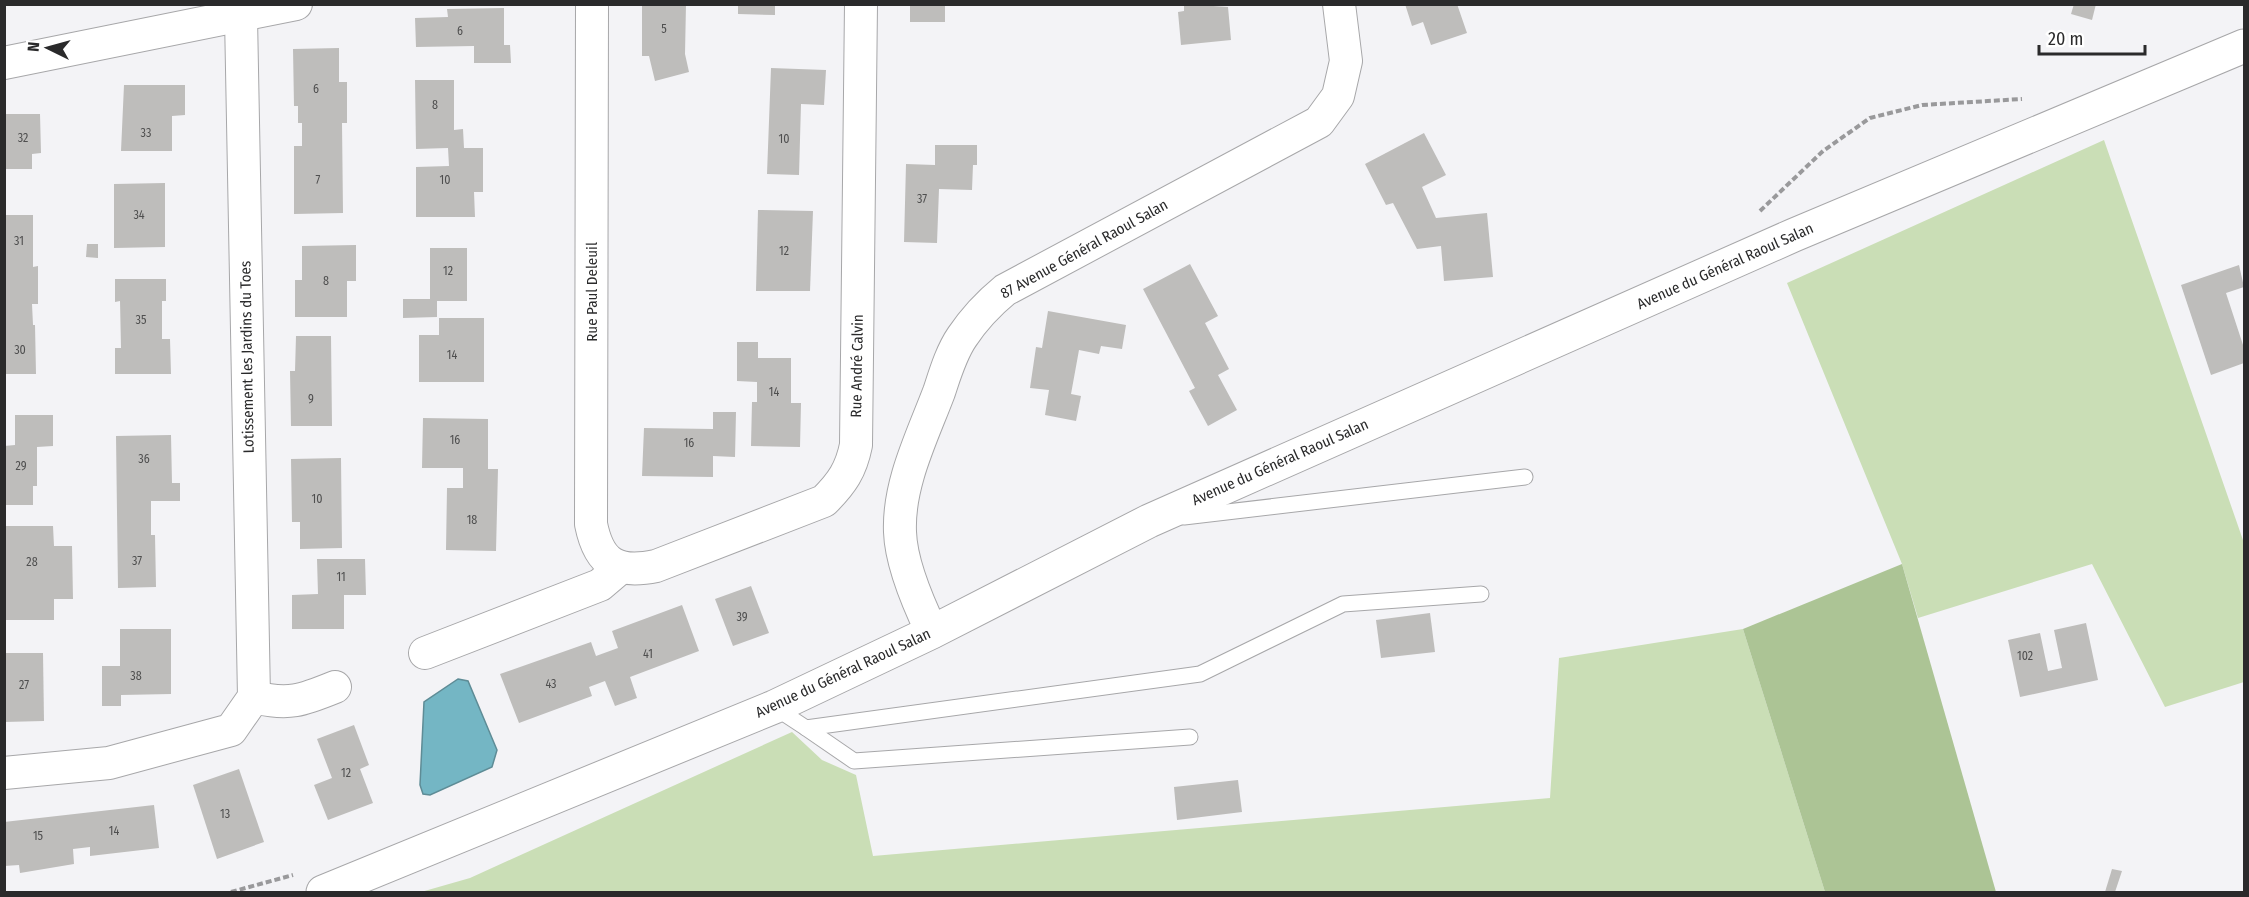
<svg xmlns="http://www.w3.org/2000/svg" width="2249" height="897" font-family="'Fira Sans Condensed',sans-serif">
<rect width="100%" height="100%" fill="#f3f3f6"/>
<g fill="#cadeb6">
<path d="M2104 140 2244 543V682L2165 707 2092 564 1918 618 1902 564 1787 283Z"/>
<path d="M1743 629 1825 892H421L470 878 792 732 822 760 856 775 873 856 1550 798 1559 658Z"/>
</g>
<path fill="#acc495" d="M1902 564 1996 892H1825L1743 629Z"/>
<path fill="#74b6c4" stroke="#5e8c96" stroke-width="1.5" d="M458 679 468 681 497 750 492 767 430 795 423 794 420 785 424 702Z"/>
<g fill="#bebdbb">
<path d="M642 4H686L685 54 689 72 655 81 649 56H642Z"/>
<path d="M738 4H775V15L738 14Z"/>
<rect x="910" y="4" width="35" height="18"/>
<path d="M1184 4 1228 7 1231 40 1181 45 1178 12 1184 11Z"/>
<path d="M1405 4H1457L1467 33 1431 45 1423 22 1412 26Z"/>
<path d="M2074 4H2096L2092 20 2071 14Z"/>
<path d="M504 8V45H510L511 63H474V46L416 47 415 18 448 17 447 9Z"/>
<path d="M339 48V82H347V123H342L343 213 294 214V146H302V123H298V106H294L293 49Z"/>
<path d="M771 68 826 70 824 105 801 104 799 175 767 174Z"/>
<path d="M415 80H454V130L463 129 464 148H483V192H474L475 217H416V167L449 166 448 148 416 149Z"/>
<path d="M124 85H185V115L172 116V151H121Z"/>
<path d="M4 114H40L41 153 32 154V169H4Z"/>
<path d="M1424 133 1446 175 1422 187 1436 218 1487 213 1493 277 1444 281 1441 246 1417 249 1393 203 1386 205 1365 164Z"/>
<path d="M935 145H977V165H973L972 190 939 189 937 243 904 242 906 164 935 165Z"/>
<path d="M165 183V247L114 248V184Z"/>
<path d="M758 210 813 211 810 291H756Z"/>
<path d="M4 215H33V267L38 266V304H32L33 325H35L36 374H4Z"/>
<path d="M87 244H98V258L86 257Z"/>
<path d="M356 245V281H347V317H295V280H302V246Z"/>
<path d="M430 248H467V301H437V317L403 318V299H430Z"/>
<path d="M1190 264 1218 316 1205 323 1229 369 1218 375 1237 410 1208 426 1189 391 1195 388 1143 289Z"/>
<path d="M2239 265 2244 287 2226 293 2244 348V363L2211 375 2181 285Z"/>
<path d="M115 279H166V301H162V339H170L171 374H115V348H121L120 301 115 302Z"/>
<path d="M1048 311 1126 325 1122 349 1101 346 1099 354 1079 350 1071 394 1081 396 1076 421 1045 415 1049 390 1030 388 1036 347 1042 348Z"/>
<path d="M439 318H484V382H419V335H439Z"/>
<path d="M296 336H331L332 426H291L290 371H295Z"/>
<path d="M737 342H758V358H791V403H801L800 447 751 446 752 402H757V382L737 381Z"/>
<path d="M713 412H736L735 457 713 456V477L642 476 644 428 713 429Z"/>
<path d="M15 415H53V446L37 447V486H33V505H4V446L15 445Z"/>
<path d="M423 418 488 419V469H498L496 551 446 550 447 488H463V468H422Z"/>
<path d="M171 435 172 483H180V501H151V535H155L156 587 118 588 116 436Z"/>
<path d="M341 458 342 548 300 549V522H292L291 459Z"/>
<path d="M4 526H53L54 546H72L73 599H54V620H4Z"/>
<path d="M317 559H365L366 595H344V629H292V595L318 594Z"/>
<path d="M751 586 769 633 733 646 715 599Z"/>
<path d="M682 605 699 651 630 677 637 698 615 706 605 681 589 687 592 696 519 723 500 674 591 642 596 656 618 648 612 631Z"/>
<path d="M1430 613 1435 652 1381 658 1376 620Z"/>
<path d="M2086 623 2098 680 2020 697 2008 640 2040 633 2048 671 2062 668 2054 630Z"/>
<path d="M120 629H171V694L121 695V706H102V666H120Z"/>
<path d="M4 653H43L44 721 4 722Z"/>
<path d="M354 725 369 765 360 769 373 803 328 820 314 785 332 778 317 739Z"/>
<path d="M239 769 264 842 217 859 193 785Z"/>
<path d="M1238 780 1242 812 1177 820 1174 787Z"/>
<path d="M154 805 159 848 90 856V847L73 849 74 864 20 873 19 865 4 866V822Z"/>
<path d="M2112 869 2122 871 2115 892H2105Z"/>
</g>
<g fill="none" stroke-linecap="round" stroke-linejoin="round">
<defs>
<g id="lane">
<path d="M1184 517 1525 477"/>
<path d="M774 707 806 728 1200 674 1343 604 1481 594"/>
<path d="M806 728 854 761 1190 737"/>
</g>
<g id="street">
<path d="M592 4 591 524C599 564 617 574 656 566L824 501C842 483 851 470 856 445L861 4"/>
<path d="M4 63 296 4"/>
<path d="M932 632C919 605 901 562 900 532 898 484 922 437 939 392 945 374 951 353 962 337 974 319 988 304 1005 290L1319 122 1338 96 1346 61 1339 4"/>
<path d="M425 653 600 585 620 568"/>
<path d="M254 697C289 706 303 700 335 687"/>
<path d="M4 773 109 763 231 730 254 697 241 17"/>
</g>
<path id="secondary" d="M323 892 774 707 932 632 1149 521 1794 235 2244 46"/>
</defs>
<use href="#lane" stroke="#a7a7a9" stroke-width="17"/>
<use href="#street" stroke="#a7a7a9" stroke-width="34"/>
<use href="#secondary" stroke="#a7a7a9" stroke-width="35"/>
<g stroke="#99999b" stroke-width="4" stroke-dasharray="6 3" stroke-linecap="butt">
<path d="M1760 211 1823 151 1870 118 1922 105 2022 99"/>
<path d="M231 892 293 875"/>
</g>
<use href="#lane" stroke="#fff" stroke-width="15"/>
<use href="#street" stroke="#fff" stroke-width="32"/>
<use href="#secondary" stroke="#fff" stroke-width="33"/>
</g>
<g text-anchor="middle" stroke-width="4.5" stroke-linejoin="round" paint-order="stroke">
<g font-size="12" fill="#4f4f4f">
<text x="664" y="33">5</text>
<text x="460" y="35">6</text>
<text x="316" y="93">6</text>
<text x="435" y="109">8</text>
<text x="146" y="137">33</text>
<text x="23" y="142">32</text>
<text x="784" y="143">10</text>
<text x="318" y="184">7</text>
<text x="445" y="184">10</text>
<text x="922" y="203">37</text>
<text x="139" y="219">34</text>
<text x="19" y="245">31</text>
<text x="784" y="255">12</text>
<text x="448" y="275">12</text>
<text x="326" y="285">8</text>
<text x="141" y="324">35</text>
<text x="20" y="354">30</text>
<text x="452" y="359">14</text>
<text x="774" y="396">14</text>
<text x="311" y="403">9</text>
<text x="455" y="444">16</text>
<text x="689" y="447">16</text>
<text x="144" y="463">36</text>
<text x="21" y="470">29</text>
<text x="317" y="503">10</text>
<text x="472" y="524">18</text>
<text x="137" y="565">37</text>
<text x="32" y="566">28</text>
<text x="341" y="581">11</text>
<text x="742" y="621">39</text>
<text x="648" y="658">41</text>
<text x="2025" y="660">102</text>
<text x="136" y="680">38</text>
<text x="551" y="688">43</text>
<text x="24" y="689">27</text>
<text x="346" y="777">12</text>
<text x="225" y="818">13</text>
<text x="114" y="835">14</text>
<text x="38" y="840">15</text>
</g>
<g font-size="15" fill="#2a2a2b" stroke="#fff">
<text transform="translate(1084 249) rotate(-29)" y="5">87 Avenue Général Raoul Salan</text>
<text transform="translate(1725 266) rotate(-24)" y="5">Avenue du Général Raoul Salan</text>
<text transform="translate(592 292) rotate(-90)" y="5">Rue Paul Deleuil</text>
<text transform="translate(247 357) rotate(-91)" y="5">Lotissement les Jardins du Toes</text>
<text transform="translate(857 366) rotate(-89)" y="5">Rue André Calvin</text>
<text transform="translate(1280 462) rotate(-24)" y="5">Avenue du Général Raoul Salan</text>
<text transform="translate(843 673) rotate(-25)" y="5">Avenue du Général Raoul Salan</text>
</g>
</g>
<rect width="2249" height="897" fill="none" stroke="#2a2a2b" stroke-width="12"/>
<g transform="translate(48 48) rotate(275)" stroke="#ffffff" stroke-width="4.5" paint-order="stroke">
<path d="M0-4.5L10 22L0 15L-10 22Z" fill="#2a2a2b"/>
<text y="-9" font-size="16" font-weight="bold" text-anchor="middle" fill="#2a2a2b">N</text>
</g>
<path d="M2039 45v9h106v-9" fill="none" stroke="#2a2a2b" stroke-width="3"/>
<text x="2048" y="45" font-size="18" fill="#2a2a2b" stroke="#ffffff" stroke-width="4.5" paint-order="stroke">20 m</text>
</svg>
